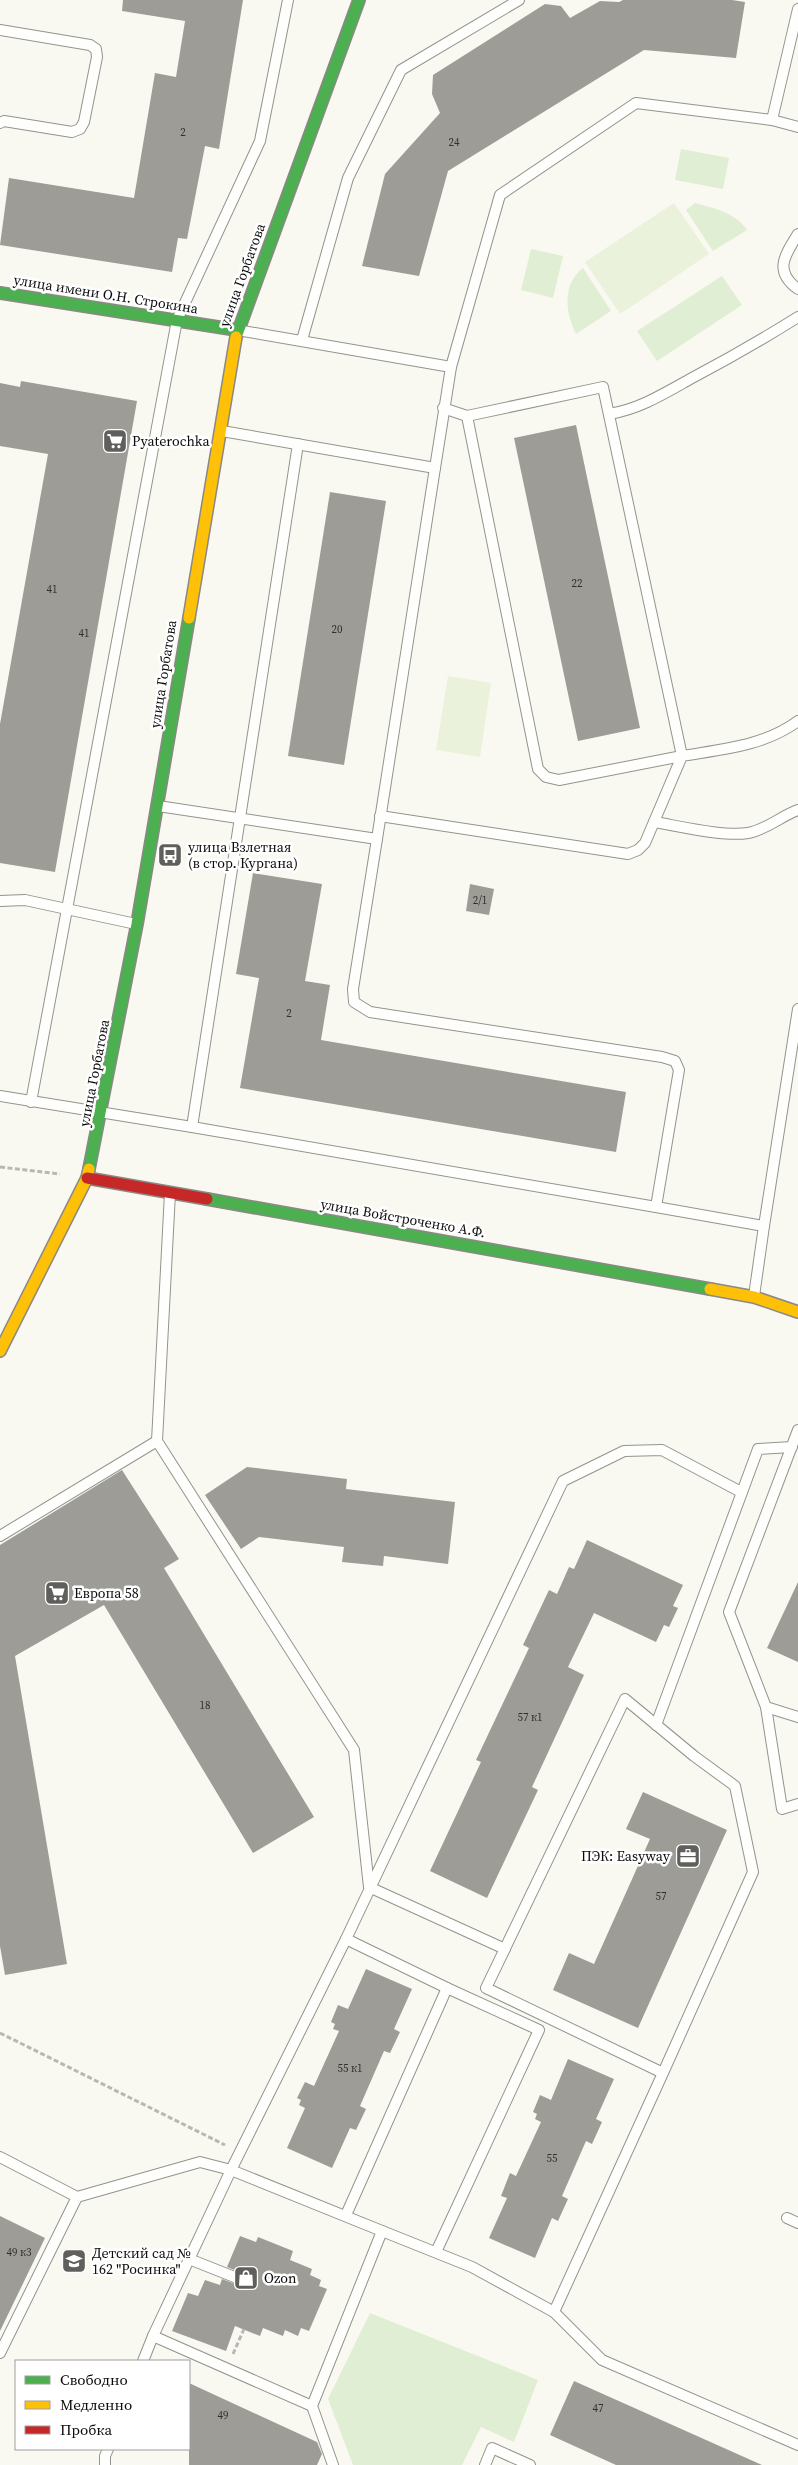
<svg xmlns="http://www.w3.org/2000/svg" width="798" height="2465" font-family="'Source Serif 4',serif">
<rect width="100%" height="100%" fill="#faf9f1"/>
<g fill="#e0eed3">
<path d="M681 149 729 158 723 189 675 180Z"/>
<path d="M695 203C714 208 736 213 747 230L713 251 686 210Z"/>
<path d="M531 249 563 256 553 298 521 290Z"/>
<path d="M583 268 611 311 576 334C565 312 562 284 583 268Z"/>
<path d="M722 276 742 305 657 361 637 331Z"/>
<path d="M370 2313 538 2380 514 2442 481 2427 462 2465H353L328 2399Z"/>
</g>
<g fill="#eaf2dc">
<path d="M674 203 709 254 620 314 585 262Z"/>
<path d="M448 676 491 683 480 757 436 750Z"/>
</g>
<g fill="#9d9c97">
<path d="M123 0H243L219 149 205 146 187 239 178 238 172 272 0 245 9 178 134 198 155 73 176 77 185 21 122 11Z"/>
<path d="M623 0H732L745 2 736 58 644 50 448 171 419 276 362 266 385 174 440 113 432 94 433 75 545 4 561 6 570 18 600 1 619 2Z"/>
<path d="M21 381 137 401 55 872 0 863V724L48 454 0 446V383L20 387Z"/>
<path d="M576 425 640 728 578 741 514 438Z"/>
<path d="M330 492 386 501 344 765 288 756Z"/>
<path d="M253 873 322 884 305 981 330 985 321 1040 626 1092 616 1152 240 1088 259 978 236 974Z"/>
<path d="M470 884 494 889 489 915 466 911Z"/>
<path d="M247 1467 347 1479 346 1489 455 1502 448 1564 384 1556 383 1566 342 1562 344 1547 259 1537 241 1549 205 1495Z"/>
<path d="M122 1470 179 1559 164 1568 314 1817 253 1853 104 1605 15 1656 67 1964 5 1975 0 1946V1545Z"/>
<path d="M587 1540 683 1585 673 1606 678 1608 669 1627 664 1625 656 1642 594 1613 568 1667 584 1675 532 1787 538 1790 487 1898 430 1871 481 1762 476 1760 529 1648 523 1645 549 1590 557 1594 569 1567 574 1569Z"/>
<path d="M798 1582V1662L767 1648Z"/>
<path d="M643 1792 727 1830 638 2028 553 1990 569 1953 594 1964 650 1839 626 1829Z"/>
<path d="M366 1969 412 1989 394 2029 400 2032 390 2053 384 2051 360 2106 366 2109 356 2130 350 2128 332 2168 287 2148 305 2108 299 2105 301 2100 297 2098 305 2082 314 2086 339 2031 333 2029 335 2024 331 2022 338 2005 348 2009Z"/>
<path d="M568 2059 614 2079 596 2119 602 2122 592 2144 586 2141 562 2196 568 2199 558 2221 552 2218 535 2258 489 2238 507 2198 501 2196 510 2173 516 2176 541 2122 535 2119 537 2114 533 2112 540 2095 551 2100Z"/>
<path d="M0 2216 45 2238 0 2331Z"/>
<path d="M240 2236 256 2242 258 2237 293 2251 290 2260 312 2269 310 2275 321 2280 319 2286 327 2289 309 2331 301 2328 298 2336 285 2330 283 2336 263 2328 260 2336 235 2326 226 2351 172 2331 188 2293 198 2296 205 2280 220 2285 222 2279 238 2285 243 2281 242 2273 227 2267Z"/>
<path d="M574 2381 762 2465H616L550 2435Z"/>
<path d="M189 2383 317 2442 322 2454 317 2465H189Z"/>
</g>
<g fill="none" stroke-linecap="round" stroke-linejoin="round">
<defs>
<g id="lane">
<path d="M0 30 90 45 96 49 97 57 84 122 80 129 72 132 4 121 0 123"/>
<path d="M772 120 798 127"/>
<path d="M798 234C785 255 773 271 798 289"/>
<path d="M237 330 451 367"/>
<path d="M302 340 348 178 401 70 519 0"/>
<path d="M603 387 682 756 559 780 546 777 538 769 467 416Z"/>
<path d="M443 408 467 416"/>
<path d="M609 414C640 409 665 393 692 378 728 359 763 339 798 317"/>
<path d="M222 431 435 468 377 839"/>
<path d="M435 468 451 367 500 195 636 103 772 120 798 9"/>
<path d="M158 806 377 839 353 989 354 1002 370 1012 662 1057 675 1061 679 1070 656 1207 764 1226 754 1296"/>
<path d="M380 816 628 854 638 850 645 843 682 756C723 749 764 746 798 721"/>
<path d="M654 822C679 826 724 837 748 833 766 830 781 816 798 810"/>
<path d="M0 901 25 900 136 924"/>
<path d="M0 1096 192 1127 656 1207"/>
<path d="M31 1102 177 320 260 141 288 0"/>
<path d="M192 1127 298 444"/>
<path d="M170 1193 157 1441 354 1750 369 1887 505 1949"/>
<path d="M764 1226 798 1009"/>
<path d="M798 1430 729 1612 766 1707 782 1809 798 1804"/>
<path d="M0 1536 157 1441"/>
<path d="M766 1707 798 1717"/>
<path d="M656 1725 758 1449 792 1447"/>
<path d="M346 1939 563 1481 624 1451 662 1450 741 1492"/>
<path d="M0 2157 77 2197 200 2162 231 2170 346 1939 447 1988 346 2215"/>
<path d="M787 2218 798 2223"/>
<path d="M436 2252 539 2030 447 1988"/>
<path d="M189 2259 237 2278"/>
<path d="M554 2312 663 2073 486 1988 625 1699 694 1756 735 1786 753 1872 663 2073"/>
<path d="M0 2353 77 2197"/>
<path d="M143 2361 153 2336"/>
<path d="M312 2406 153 2336 231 2170 382 2231"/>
<path d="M105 2465V2456L108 2449"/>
<path d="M333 2465 312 2406 382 2231 472 2267 554 2312 602 2360 798 2445"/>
<path d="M485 2465 492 2448 530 2465"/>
</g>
<g id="fast">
<path d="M0 293 237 330"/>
<path d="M236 337 359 0"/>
<path d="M89 1169 137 924 189 618"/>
<path d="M207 1199 710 1289"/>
</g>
<g id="slow">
<path d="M189 618 236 337"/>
<path d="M710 1289 754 1297 798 1312"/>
<path d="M0 1351 87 1178 89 1169"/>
</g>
<path id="jam" d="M87 1178 207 1199"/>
</defs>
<use href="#lane" stroke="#93938f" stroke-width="12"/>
<use href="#fast" stroke="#8a8986" stroke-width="14"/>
<use href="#slow" stroke="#8a8986" stroke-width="14"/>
<use href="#jam" stroke="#8a8986" stroke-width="14"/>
<g stroke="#b7b7b6" stroke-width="3" stroke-dasharray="5 2.5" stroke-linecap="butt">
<path d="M0 1167 60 1174"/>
<path d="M0 2033 225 2145"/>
<path d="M233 2354 244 2329"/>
</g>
<use href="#lane" stroke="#fefefd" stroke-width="10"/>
<use href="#fast" stroke="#4caf50" stroke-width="11"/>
<use href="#slow" stroke="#ffc107" stroke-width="11"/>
<use href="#jam" stroke="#c62828" stroke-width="11"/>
</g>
<defs>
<symbol id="supermarket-square" viewBox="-11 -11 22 22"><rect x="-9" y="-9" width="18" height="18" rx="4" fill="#5f5f5c" stroke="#fff"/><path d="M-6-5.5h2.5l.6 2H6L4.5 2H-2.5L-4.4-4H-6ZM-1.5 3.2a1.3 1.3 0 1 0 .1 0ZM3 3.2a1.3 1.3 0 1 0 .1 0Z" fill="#fff"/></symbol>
<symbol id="bus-square" viewBox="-11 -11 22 22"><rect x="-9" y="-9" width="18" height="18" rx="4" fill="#5f5f5c" stroke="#fff"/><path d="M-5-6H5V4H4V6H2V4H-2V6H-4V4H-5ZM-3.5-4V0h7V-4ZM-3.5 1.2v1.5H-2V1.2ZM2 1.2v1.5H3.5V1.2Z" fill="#fff"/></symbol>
<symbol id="office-square" viewBox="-11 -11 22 22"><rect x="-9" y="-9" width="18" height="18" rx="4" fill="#5f5f5c" stroke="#fff"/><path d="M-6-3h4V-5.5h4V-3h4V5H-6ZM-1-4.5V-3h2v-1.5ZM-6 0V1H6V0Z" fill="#fff"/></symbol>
<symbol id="school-square" viewBox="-11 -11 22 22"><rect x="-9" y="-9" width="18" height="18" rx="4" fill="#5f5f5c" stroke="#fff"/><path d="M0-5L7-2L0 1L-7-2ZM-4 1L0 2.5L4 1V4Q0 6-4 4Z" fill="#fff"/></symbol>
<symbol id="shop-square" viewBox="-11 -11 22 22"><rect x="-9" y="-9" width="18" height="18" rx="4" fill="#5f5f5c" stroke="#fff"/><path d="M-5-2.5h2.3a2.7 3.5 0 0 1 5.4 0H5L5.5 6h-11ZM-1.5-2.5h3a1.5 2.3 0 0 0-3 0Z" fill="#fff"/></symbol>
</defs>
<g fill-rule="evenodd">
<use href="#supermarket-square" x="101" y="427" width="28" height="28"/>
<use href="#bus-square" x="156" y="841" width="28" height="28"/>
<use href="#supermarket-square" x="43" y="1579" width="28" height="28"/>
<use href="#office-square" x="674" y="1842" width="28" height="28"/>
<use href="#school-square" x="60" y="2247" width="28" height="28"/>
<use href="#shop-square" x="232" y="2264" width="28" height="28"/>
</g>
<g text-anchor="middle" stroke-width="5" stroke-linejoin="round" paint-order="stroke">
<g font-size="11" fill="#30302f">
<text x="183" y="136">2</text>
<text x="454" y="146">24</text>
<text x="577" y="587">22</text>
<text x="52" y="593">41</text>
<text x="337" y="633">20</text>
<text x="84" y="637">41</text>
<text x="480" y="904">2/1</text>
<text x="289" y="1017">2</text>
<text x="205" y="1709">18</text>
<text x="530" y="1721">57 к1</text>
<text x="661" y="1900">57</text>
<text x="350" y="2072">55 к1</text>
<text x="552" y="2162">55</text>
<text x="19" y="2256">49 к3</text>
<text x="598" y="2412">47</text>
<text x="223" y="2419">49</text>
</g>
<g font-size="14" fill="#0c0c0c" stroke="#fff">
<text transform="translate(242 275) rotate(-70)" y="5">улица Горбатова</text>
<text transform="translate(106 294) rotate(9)" y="5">улица имени О.Н. Строкина</text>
<text transform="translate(163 674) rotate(-81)" y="5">улица Горбатова</text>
<text transform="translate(94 1073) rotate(-79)" y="5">улица Горбатова</text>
<text transform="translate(403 1218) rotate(10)" y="5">улица Войстроченко А.Ф.</text>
</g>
<g font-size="14" fill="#0c0c0c" stroke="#fff" text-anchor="start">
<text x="132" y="446">Pyaterochka</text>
<text x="188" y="852">улица Взлетная<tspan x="188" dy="16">(в стор. Кургана)</tspan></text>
<text x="74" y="1598">Европа 58</text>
<text x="670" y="1861" text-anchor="end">ПЭК: Easyway</text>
<text x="92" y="2258">Детский сад №<tspan x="92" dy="16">162 "Росинка"</tspan></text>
<text x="264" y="2283">Ozon</text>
</g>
</g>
<rect x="15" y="2360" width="175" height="90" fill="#ffffff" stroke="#9e9e9e"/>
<rect x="25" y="2376" width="25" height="8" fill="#4caf50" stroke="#9e9e9e"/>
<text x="60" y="2385" font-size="15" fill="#0c0c0c">Свободно</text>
<rect x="25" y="2401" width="25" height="8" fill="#ffc107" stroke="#9e9e9e"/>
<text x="60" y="2410" font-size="15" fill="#0c0c0c">Медленно</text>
<rect x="25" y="2426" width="25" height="8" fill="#c62828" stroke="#9e9e9e"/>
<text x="60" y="2435" font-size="15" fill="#0c0c0c">Пробка</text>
</svg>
